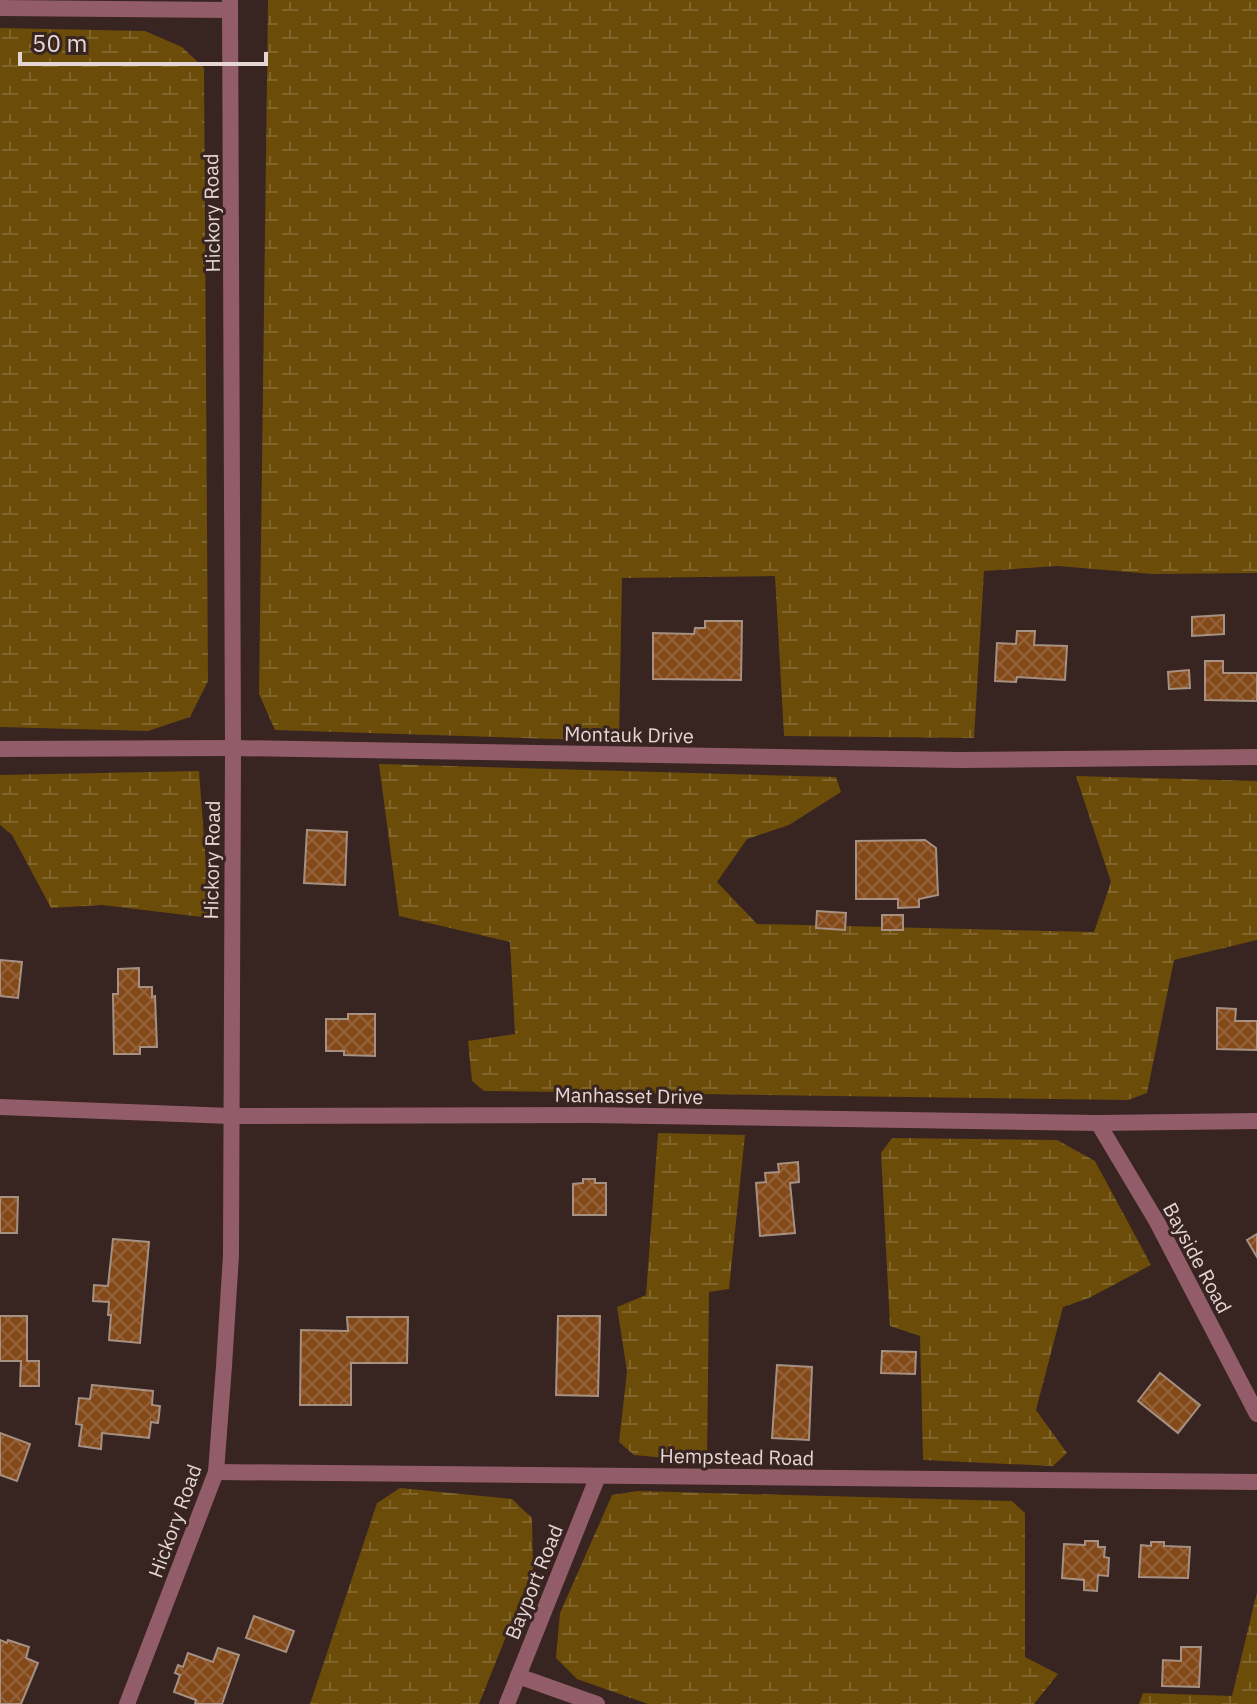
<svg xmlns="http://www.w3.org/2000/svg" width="1257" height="1704" font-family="'IBM Plex Sans',sans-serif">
<defs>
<pattern id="wetland-marsh" width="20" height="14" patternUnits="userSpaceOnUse" patternTransform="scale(2)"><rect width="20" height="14" fill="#6b4c09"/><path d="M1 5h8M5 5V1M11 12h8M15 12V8" fill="none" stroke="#80652c"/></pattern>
<pattern id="building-cross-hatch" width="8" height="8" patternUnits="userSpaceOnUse" patternTransform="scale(2)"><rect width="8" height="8" fill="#834919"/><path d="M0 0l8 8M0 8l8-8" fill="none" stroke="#94623a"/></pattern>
</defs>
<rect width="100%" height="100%" fill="#382420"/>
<g fill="url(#wetland-marsh)">
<path d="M268 0H1257V573L1152 574 1058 566 984 571 974 738 784 736 775 576 622 578 619 741 275 730 259 694Z"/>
<path d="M0 28 145 31 182 47 204 68 208 681 190 717 148 731 0 727Z"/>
<path d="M379 764 836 777 841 792 789 825 747 839 717 882 757 924 1094 932 1111 882 1076 776 1257 781V940L1174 960 1147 1093 1128 1100 484 1091 472 1081 468 1041 515 1034 510 942 399 916Z"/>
<path d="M199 771 210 918 102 905 51 908 12 835 0 825V775Z"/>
<path d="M658 1133 745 1135 729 1289 709 1292 707 1462 634 1455 619 1442 627 1371 617 1307 646 1295Z"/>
<path d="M892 1138 1057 1140 1095 1161 1151 1265 1089 1298 1063 1307 1036 1410 1067 1453 1053 1466 923 1460 920 1336 890 1326 881 1153Z"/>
<path d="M400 1488 512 1499 532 1518 533 1569 479 1704H310L377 1503Z"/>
<path d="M637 1491 1012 1501 1025 1513V1657L1058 1674 1034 1704H648L577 1679 556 1658 560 1613 612 1495Z"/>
<path d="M1257 1592V1704H1139L1143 1693 1232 1696Z"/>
</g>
<g fill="url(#building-cross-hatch)" stroke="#a59082" stroke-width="2">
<path d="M1224 615V634L1192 636V617Z"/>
<path d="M705 621H742L741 680 653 679V633L694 634 695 628H705Z"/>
<path d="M1017 631H1035L1034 645 1067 646 1065 680 1017 677 1016 682 995 681 997 643 1016 644Z"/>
<path d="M1205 661H1223V673H1257V701L1205 700Z"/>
<path d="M1189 670 1190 688 1169 689 1168 672Z"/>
<path d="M307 830 347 832 345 885 304 883Z"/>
<path d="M925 840 936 848 938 895 919 899V907L898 908V899H856V841Z"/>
<path d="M817 911 846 913 845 930 816 928Z"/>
<rect x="882" y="915" width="21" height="15"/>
<path d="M0 960 22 962 18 998 0 996Z"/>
<path d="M139 968V987H152V997L155 996 157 1047H140V1054H114L113 994H118V969Z"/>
<path d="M1217 1008 1236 1009 1235 1021H1257V1050L1217 1049Z"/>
<path d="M348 1014H375V1056L344 1055V1051H326V1019H348Z"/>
<path d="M798 1162 799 1182 790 1183 795 1233 760 1236 756 1183 766 1182 765 1173 779 1172 778 1164Z"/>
<path d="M583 1179H595V1183H606V1215H573V1184L583 1183Z"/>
<path d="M0 1197H18L17 1233H0Z"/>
<path d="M1257 1234V1257L1247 1240Z"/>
<path d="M113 1239 149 1242 140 1343 109 1340 111 1315H108L109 1302 93 1301 94 1285 108 1286Z"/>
<path d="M0 1316H27V1361H39V1386H20L21 1361H0Z"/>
<path d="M558 1316H600L598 1396 556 1395Z"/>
<path d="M347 1317H408L407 1363H351V1405H300L301 1330 348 1331Z"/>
<path d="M882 1351 916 1352 915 1374 881 1373Z"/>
<path d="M777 1365 812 1367 809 1440 772 1438Z"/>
<path d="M1160 1373 1200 1405 1178 1433 1138 1401Z"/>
<path d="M92 1385 153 1391 152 1405 160 1406 158 1423 151 1422 149 1438 102 1433 101 1449 79 1446 82 1425 76 1424 79 1398 90 1399Z"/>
<path d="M0 1433 30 1444 17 1481 0 1475Z"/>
<path d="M1085 1541H1098V1547H1105L1104 1557 1109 1558 1108 1576 1098 1575 1097 1591 1084 1590V1580L1062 1578 1064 1544 1085 1545Z"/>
<path d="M1151 1542H1164V1546L1190 1547 1188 1578 1139 1577 1141 1545 1151 1546Z"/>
<path d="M254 1616 294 1631 286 1652 246 1638Z"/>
<path d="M0 1640 7 1643 8 1640 29 1647 26 1658 38 1663 21 1704H0Z"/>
<path d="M1181 1647H1201L1199 1687 1162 1686 1163 1660 1181 1661Z"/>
<path d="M218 1648 239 1655 222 1704H195L196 1700 174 1692 180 1675 175 1673 178 1665 183 1667 188 1653 213 1662Z"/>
</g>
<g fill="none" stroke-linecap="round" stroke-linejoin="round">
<g stroke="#925d68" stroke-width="16">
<path d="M0 8 230 10"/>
<path d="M0 749 233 748 960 760 1257 757"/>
<path d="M0 1107 230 1116 590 1115 1098 1123 1257 1121"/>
<path d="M1098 1123 1157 1222 1257 1414"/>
<path d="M216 1472 1257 1482"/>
<path d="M518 1676 597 1704"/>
<path d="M127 1704 216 1472 224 1366 231 1255 233 748 230 0"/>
<path d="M507 1704 598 1476"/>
</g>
</g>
<g text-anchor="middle" stroke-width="6" stroke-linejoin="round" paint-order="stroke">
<g font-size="20" fill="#e4d6d4" stroke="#382420">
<text transform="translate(212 213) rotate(-91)" y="7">Hickory Road</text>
<text transform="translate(629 735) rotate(1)" y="7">Montauk Drive</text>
<text transform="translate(212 860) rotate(-89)" y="7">Hickory Road</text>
<text transform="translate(629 1096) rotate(1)" y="7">Manhasset Drive</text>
<text transform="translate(1197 1258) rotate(62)" y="7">Bayside Road</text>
<text transform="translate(737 1457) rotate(1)" y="7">Hempstead Road</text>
<text transform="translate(175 1521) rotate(-70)" y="7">Hickory Road</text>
<text transform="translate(534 1582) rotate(-68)" y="7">Bayport Road</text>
</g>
</g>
<path d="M20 52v12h246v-12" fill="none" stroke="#e4d6d4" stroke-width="4"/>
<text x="32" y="52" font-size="24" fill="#e4d6d4" stroke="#382420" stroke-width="6" paint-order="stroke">50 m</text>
</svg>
